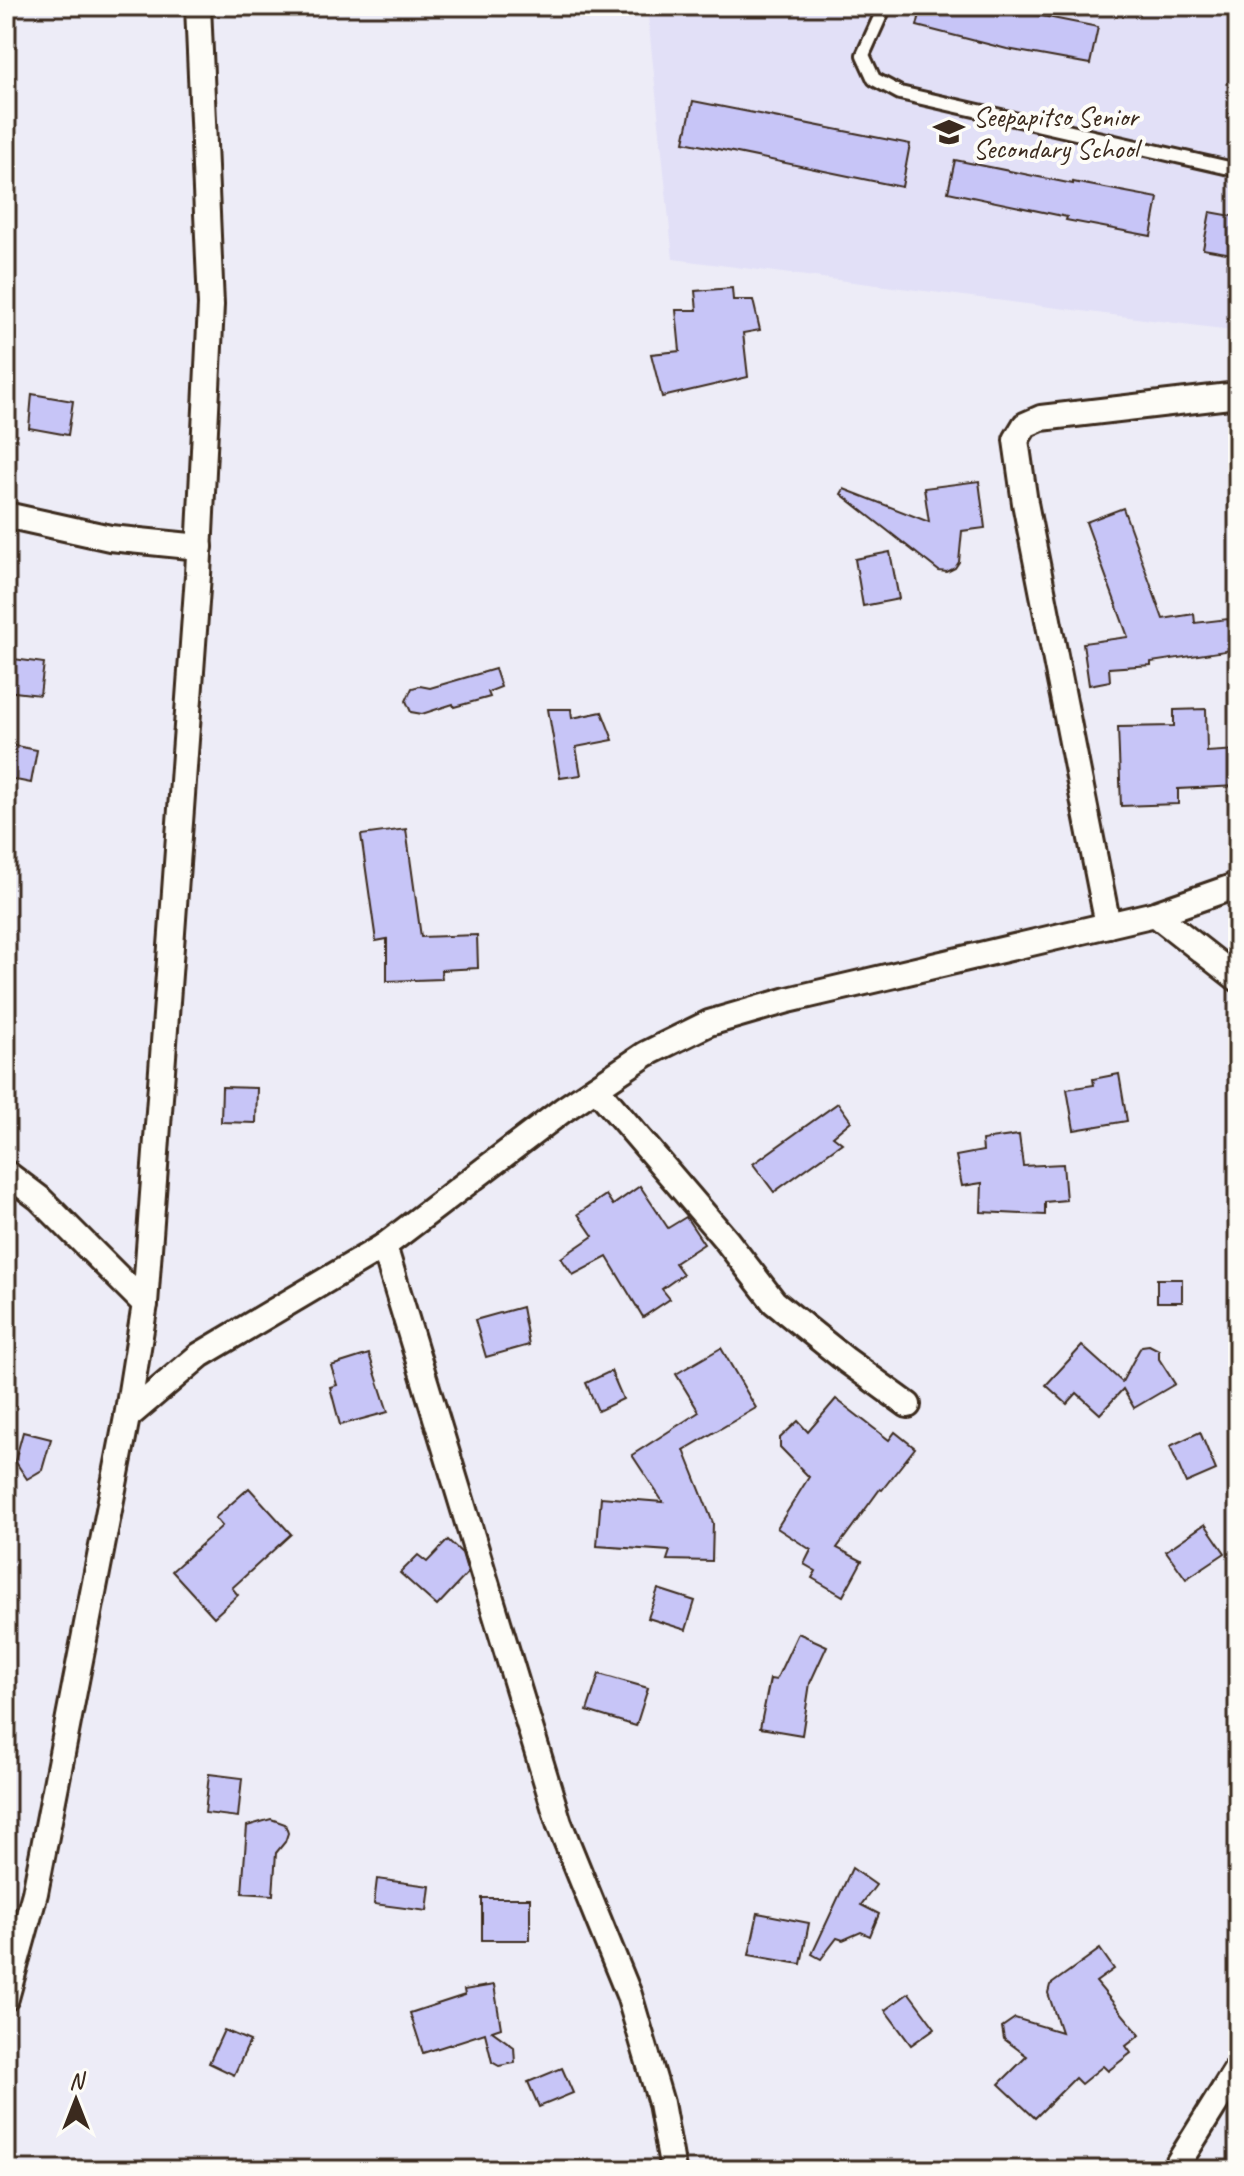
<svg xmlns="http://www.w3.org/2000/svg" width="1244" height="2176" font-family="Caveat,sans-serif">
<rect width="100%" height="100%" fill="#edecf7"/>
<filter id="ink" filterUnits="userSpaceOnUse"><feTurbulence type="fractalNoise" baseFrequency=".0125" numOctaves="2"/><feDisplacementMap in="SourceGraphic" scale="16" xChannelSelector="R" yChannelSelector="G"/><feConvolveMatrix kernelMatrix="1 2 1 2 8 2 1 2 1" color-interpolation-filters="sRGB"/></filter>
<g filter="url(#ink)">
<path fill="#e2e0f7" d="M647 6H1238V331L673 259Z"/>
<g fill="#c7c5f7" stroke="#3b2a1e" stroke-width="2">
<path d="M922 6H1003L1017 11 1098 27 1090 64 1007 49 917 26Z"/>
<path d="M693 101 910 144 902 187 684 142Z"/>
<path d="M955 160 1073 184V182L1158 198 1151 236 1066 220 1067 217 948 192Z"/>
<path d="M1210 212 1238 217V255L1203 249Z"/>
<path d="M732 288 733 300H753L760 330 743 333 748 377 662 397 651 354 680 351 676 310H697L695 291Z"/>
<path d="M32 394 73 401 68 435 29 428Z"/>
<path d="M979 481 985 528 962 531 959 562 955 568 947 572 939 571 841 494 844 489 929 522 924 488Z"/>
<path d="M1123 508 1163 619 1194 614 1195 623 1228 619 1232 650 1151 662V665L1109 668 1110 681 1089 685 1083 643 1128 637 1086 522Z"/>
<path d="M890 552 899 599 863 606 855 559Z"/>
<path d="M6 658 44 663 40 695 6 691Z"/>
<path d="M495 669 501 687 488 692 490 697 454 707 453 704 422 714 411 712 406 701 412 688 420 686 430 688Z"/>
<path d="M548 709H571L572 718 602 712 613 740 576 747 581 775 560 778Z"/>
<path d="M1206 709 1207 752 1238 750V786L1178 789V804L1121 806 1118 727 1174 726V710Z"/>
<path d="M6 744 37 750 31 783 6 778Z"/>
<path d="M406 829 421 937 477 935 478 968 441 970 442 979 387 981V939L376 941 361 835Z"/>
<path d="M1119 1074 1127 1121 1074 1130 1067 1089 1094 1085 1093 1079Z"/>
<path d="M222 1087 257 1088 256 1123 221 1122Z"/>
<path d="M838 1103 851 1121 833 1136 842 1143 774 1192 753 1164Z"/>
<path d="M1019 1135 1023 1166 1063 1164 1066 1200 1045 1202V1215L981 1212 982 1183 962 1186 956 1156 983 1151 982 1140Z"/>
<path d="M640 1186 668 1228 686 1217 704 1244 675 1263 683 1274 662 1289 670 1299 643 1317 607 1257 573 1275 561 1258 593 1236 578 1214 606 1195 613 1205Z"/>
<rect x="1157" y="1279" width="25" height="23"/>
<path d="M522 1307 529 1345 486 1357 475 1320Z"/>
<path d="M1149 1345 1159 1350V1359L1175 1384 1134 1408 1123 1389 1100 1414 1077 1393 1067 1404 1046 1385 1082 1346 1122 1382 1139 1350 1142 1346Z"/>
<path d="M721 1348 756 1408 684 1450 713 1523 712 1561 667 1560 670 1551 597 1546 601 1497 663 1502 632 1455 699 1412 676 1374Z"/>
<path d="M369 1354 388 1412 340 1425 330 1387 337 1385 331 1366Z"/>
<path d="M611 1371 623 1399 598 1411 586 1383Z"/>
<path d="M836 1399 889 1440 895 1432 915 1448 882 1490 880 1489 837 1548 862 1561 843 1596 812 1578 816 1571 804 1564 811 1550 777 1528 809 1477 780 1447V1438L798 1421 808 1432Z"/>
<path d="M23 1432 51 1439 42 1470 27 1479 15 1461Z"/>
<path d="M1200 1432 1216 1470 1186 1483 1170 1446Z"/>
<path d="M249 1488 291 1534 232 1588 238 1595 214 1617 172 1571 222 1526 215 1518Z"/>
<path d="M1205 1524 1225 1553 1186 1579 1166 1551Z"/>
<path d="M448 1540 462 1553 468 1573 437 1606 400 1573 418 1555 427 1562Z"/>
<path d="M658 1589 695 1601 686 1630 648 1618Z"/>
<path d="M798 1633 827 1646 810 1683 802 1735 760 1728 770 1679 776 1680Z"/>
<path d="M599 1674 648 1688 636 1726 587 1711Z"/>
<path d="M209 1774 242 1778 238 1817 205 1813Z"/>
<path d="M271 1819 285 1824 288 1833 285 1842 276 1853 273 1895 242 1893 247 1826Z"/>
<path d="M852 1868 876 1885 861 1905 879 1914 870 1936 861 1932 843 1940 837 1938 821 1959 812 1954Z"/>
<path d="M377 1879 430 1886 427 1911 374 1904Z"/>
<rect x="482" y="1898" width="48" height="42"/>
<path d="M758 1913 809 1923 801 1964 749 1955Z"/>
<path d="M1100 1949 1114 1969 1096 1982 1140 2035 1126 2046 1131 2053 1108 2071 1103 2066 1081 2084 1075 2078 1035 2118 999 2084 1027 2056 1004 2039 1002 2027 1015 2018 1061 2032 1048 1993 1050 1985Z"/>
<path d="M494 1985 501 2028 492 2031 514 2047 515 2063 499 2066 492 2062 485 2033 423 2053 410 2013 465 1995 464 1990Z"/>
<path d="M909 1993 935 2028 911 2045 885 2010Z"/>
<path d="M224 2030 250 2041 234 2075 209 2063Z"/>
<path d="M562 2068 573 2093 539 2107 528 2082Z"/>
</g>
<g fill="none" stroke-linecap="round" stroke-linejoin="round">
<defs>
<path id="service" d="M885 6 863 55 874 79 900 93 1238 170"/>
<g id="minor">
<path d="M6 515 110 538 200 547"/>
<path d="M1155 914 1238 979"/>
<path d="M1108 925 1025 503 1016 440 1025 425 1041 418 1238 395"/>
<path d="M596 1088 727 1241 774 1302 846 1360 908 1405"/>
<path d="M6 1173 39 1198 145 1304"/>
<path d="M384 1246 559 1823 629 1995 661 2103 673 2170"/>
<path d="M127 1417 200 1355 384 1246 563 1110 646 1054 709 1023 788 1000 1155 914 1238 885"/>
<path d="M6 1998 35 1893 127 1417 145 1304 198 575 211 305 198 6"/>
<path d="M1174 2170 1238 2067"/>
</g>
</defs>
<use href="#service" stroke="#3b2a1e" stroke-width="18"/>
<use href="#minor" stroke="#3b2a1e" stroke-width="30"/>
<use href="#service" stroke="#fdfcf7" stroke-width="12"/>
<use href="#minor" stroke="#fdfcf7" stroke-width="24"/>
</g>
</g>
<defs>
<symbol id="school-bare" viewBox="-9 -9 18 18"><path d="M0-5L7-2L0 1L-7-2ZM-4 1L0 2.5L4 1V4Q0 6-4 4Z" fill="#3b2a1e" stroke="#fdfcf7" stroke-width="2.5" paint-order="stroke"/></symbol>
</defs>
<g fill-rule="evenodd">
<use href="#school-bare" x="927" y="110" width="44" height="44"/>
</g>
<g text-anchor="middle" stroke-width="8" stroke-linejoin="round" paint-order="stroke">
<g font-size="28" fill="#3b2a1e" stroke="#fdfcf7" text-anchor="start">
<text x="973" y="126">Seepapitso Senior<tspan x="973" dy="32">Secondary School</tspan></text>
</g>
</g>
<rect width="1244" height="2176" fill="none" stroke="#fdfcf7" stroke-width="32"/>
<rect x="16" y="16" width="1212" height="2144" fill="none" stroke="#3b2a1e" stroke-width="3" filter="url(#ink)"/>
<g transform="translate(76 2100)" stroke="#fdfcf7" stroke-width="6" paint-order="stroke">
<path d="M0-6L14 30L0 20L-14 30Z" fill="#3b2a1e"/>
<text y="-12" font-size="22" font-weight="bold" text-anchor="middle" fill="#3b2a1e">N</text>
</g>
</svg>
